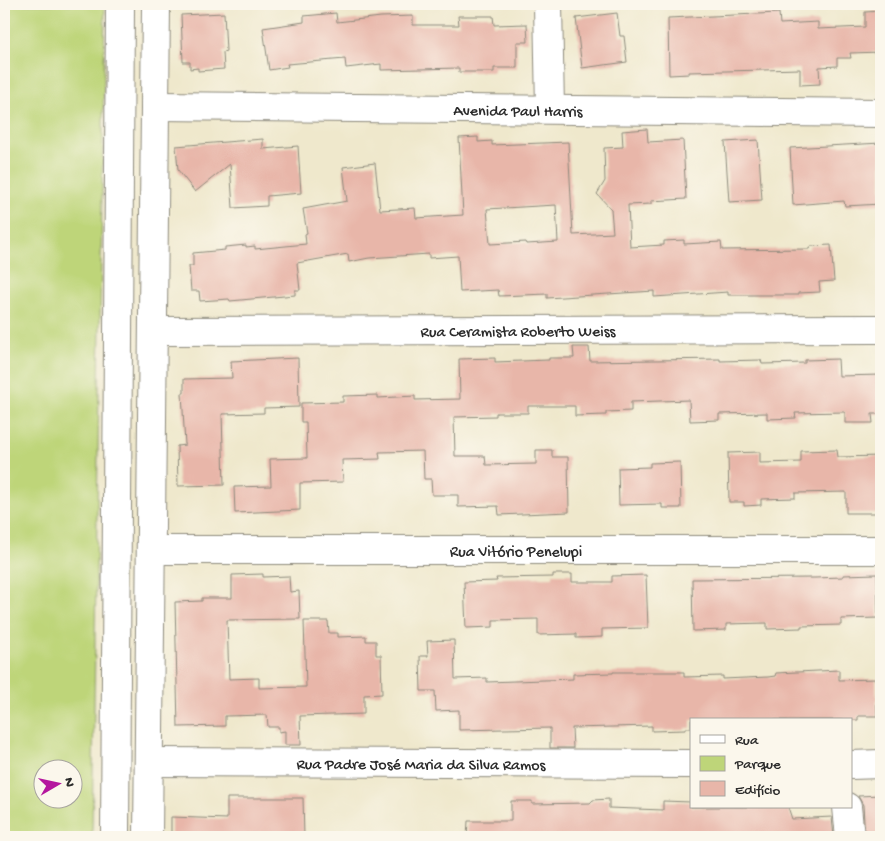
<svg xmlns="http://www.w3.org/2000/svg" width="885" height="841" font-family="'Gochi Hand',sans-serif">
<rect width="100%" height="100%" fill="#fbf7ec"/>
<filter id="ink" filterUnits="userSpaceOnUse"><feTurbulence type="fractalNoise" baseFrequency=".02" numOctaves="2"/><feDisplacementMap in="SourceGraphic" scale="10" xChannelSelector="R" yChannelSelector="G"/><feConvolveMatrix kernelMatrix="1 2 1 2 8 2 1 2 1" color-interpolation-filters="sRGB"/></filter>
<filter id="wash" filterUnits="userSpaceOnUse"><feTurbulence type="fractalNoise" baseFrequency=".0096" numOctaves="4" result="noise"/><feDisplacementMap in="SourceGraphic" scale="20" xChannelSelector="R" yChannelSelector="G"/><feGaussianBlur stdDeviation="1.12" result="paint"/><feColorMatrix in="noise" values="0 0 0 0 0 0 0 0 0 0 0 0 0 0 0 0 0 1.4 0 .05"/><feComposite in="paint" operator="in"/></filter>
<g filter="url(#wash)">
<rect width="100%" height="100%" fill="#efe8cc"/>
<path fill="#bed579" stroke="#748052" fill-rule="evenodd" d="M4 4H105L92 837H4ZM42 768H72V798H42Z"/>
<g id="blocks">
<g fill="#e8b6a9" fill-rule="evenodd">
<path d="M881 11V52L850 53 851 58H837V66L819 67 820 84 800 85V69L689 72V74L669 75 668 18 779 13 780 24 818 22V29L865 27V12Z"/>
<path d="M224 13 226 51 223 52 224 69 198 71V68L190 69V62H183L181 15Z"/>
<path d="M336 13 337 22 381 17 413 16V25H459L458 16H493L494 25 527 24 528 42H517V68H494V72H459V68L381 70V64L346 68 345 59 287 64 288 67 269 70 263 28 304 22V16Z"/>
<path d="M617 13 620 36H624L627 62 582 68 576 18Z"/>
<path d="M647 129 648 142 683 140 686 199 651 201V204L628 205 630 247 664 245V241L684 240V244L721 242 722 250 809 249 811 246 831 245 834 281 819 282 820 292 798 293V295H728V292L654 297V291L547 298V294L499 296 498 290 460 292 458 256 429 258V254L369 258 349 262 348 254 297 263 300 290H295V295L230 301 229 299 200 301 199 291H191L189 266H193V253L225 250V247L246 245V247L255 246V249L306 244 305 234 307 233 303 209 347 201 343 167 375 163 380 210 415 208 416 218 463 215 459 138 478 137V142L492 141V145L568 142 573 235 613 233 611 209 597 194 605 181 604 148 623 147 622 131ZM556 205 558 242 527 244 526 242 490 244 487 209Z"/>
<path d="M263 139V149L298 146 301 193 267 196V206L233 208 230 164 195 192 178 170 176 146Z"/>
<path d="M758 140 762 200 729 202 725 142Z"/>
<path d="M881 143V204L845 206 844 201 793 205 790 148Z"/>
<path d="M573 347H589L590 361 720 359V361L761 360 762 364 805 363V360L838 359 839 376 881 375V414H872L873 423H845V412L795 413 796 418 767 419V413L719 414V420L690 421 689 400 631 402V411L606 412V415L575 416V406H528V413H496V416L454 417 455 456H485L486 465 536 464V450H552V457H568L569 512 499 515 498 506 458 507V495H432L431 479H424L423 451 379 452 380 459 342 460 343 482 300 483V510L235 513 234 487 271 486 270 459 307 458 306 422H301V403L343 402V396L378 395V398L415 396V400L460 399 459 359 495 358V362L549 360V358H574Z"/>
<path d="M298 358 299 407 264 408V413L222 414 224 485 178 486 177 446 185 445 182 393H184V379L232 378 231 361Z"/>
<path d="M837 450 838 457 881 456V513H846V492L795 493V498L761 499V505L744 506V502H729L728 453 760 452V463L801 462V451Z"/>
<path d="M680 462 681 508H662V504L619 505 618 468 650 467V463Z"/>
<path d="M263 574V577L289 576 290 592 299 591 300 619 227 620 229 679 259 678V688L306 687 304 621H328L329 633H338V637L366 636V641H376V655H381L382 694 364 695V714L300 716 301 745H285V731L279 732V727H268L267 715 225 716V726L178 727 175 602 202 601V598H232V575Z"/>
<path d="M553 574H572V582H612V576L646 575 648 628 602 629V637L576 638V634L538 635V619L493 620V627L466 628 464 582 497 581 496 578 553 577Z"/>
<path d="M877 574 878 618 841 619V625L801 626V628L767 629V623L726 624V630L693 631 692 579 815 578 843 577V575Z"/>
<path d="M454 640 455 679 487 678V682L573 679V674L613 673V672H684V677L723 676V679L768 677 775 676 776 673 839 670V680L876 679 877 716H858V720H691V728H685V730L652 731V726L572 728 573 748H550V728L459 730V710L436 711 435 691H421L420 656H428L427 641Z"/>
<path d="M881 795V837H865L863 805 858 796Z"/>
<path d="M227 798H303L304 837H171V817L227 819Z"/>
<path d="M609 799V808L663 810V801L691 802V807H788L792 819 832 817 834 837H467L468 821H511V801H532V804L590 803 593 800Z"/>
</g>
</g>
</g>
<g filter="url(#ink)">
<use href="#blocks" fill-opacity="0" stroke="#8d8a7c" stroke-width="1"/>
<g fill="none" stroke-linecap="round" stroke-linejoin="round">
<defs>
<g id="minor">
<path d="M548 4 550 109"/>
<path id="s1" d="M156 106 881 113"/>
<path id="s2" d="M154 331 881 329"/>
<path id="s3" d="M151 550H881"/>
<path id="s4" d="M150 762 691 764"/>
<path d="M851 765 881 764"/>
<path d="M847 807 850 837"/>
<path d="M115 837 120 4"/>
<path d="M148 837 156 4"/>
</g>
</defs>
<use href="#minor" stroke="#8d8a7c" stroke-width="30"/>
<use href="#minor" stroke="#fff" stroke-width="28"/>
</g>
</g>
<g text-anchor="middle" stroke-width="5" stroke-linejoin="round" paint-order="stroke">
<g font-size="16" fill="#2b2b2b" stroke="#fbf7ec">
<text dy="6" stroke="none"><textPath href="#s1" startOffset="362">Avenida Paul Harris</textPath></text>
<text dy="6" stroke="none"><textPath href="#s2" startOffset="364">Rua Ceramista Roberto Weiss</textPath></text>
<text dy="6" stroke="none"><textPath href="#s3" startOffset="365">Rua Vitório Penelupi</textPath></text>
<text dy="6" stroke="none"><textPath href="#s4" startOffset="271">Rua Padre José Maria da Silva Ramos</textPath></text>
</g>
</g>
<rect width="885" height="841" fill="none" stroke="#fbf7ec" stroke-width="20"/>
<rect x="690" y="718" width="162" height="90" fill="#fbf7ec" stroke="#a8a59f"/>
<rect x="700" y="735" width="25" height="8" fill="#ffffff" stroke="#a8a59f"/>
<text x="735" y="744" font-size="15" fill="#2b2b2b">Rua</text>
<rect x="700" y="756" width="25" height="15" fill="#bed579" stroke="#a8a59f"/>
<text x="735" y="768" font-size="15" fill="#2b2b2b">Parque</text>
<rect x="700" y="781" width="25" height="15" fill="#e8b6a9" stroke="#a8a59f"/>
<text x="735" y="794" font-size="15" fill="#2b2b2b">Edifício</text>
<g transform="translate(58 784) rotate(81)"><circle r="24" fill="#fbf7ec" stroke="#a8a59f"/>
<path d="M0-4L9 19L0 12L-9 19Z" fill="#b5179e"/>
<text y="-8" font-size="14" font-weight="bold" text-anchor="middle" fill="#2b2b2b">N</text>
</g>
</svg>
